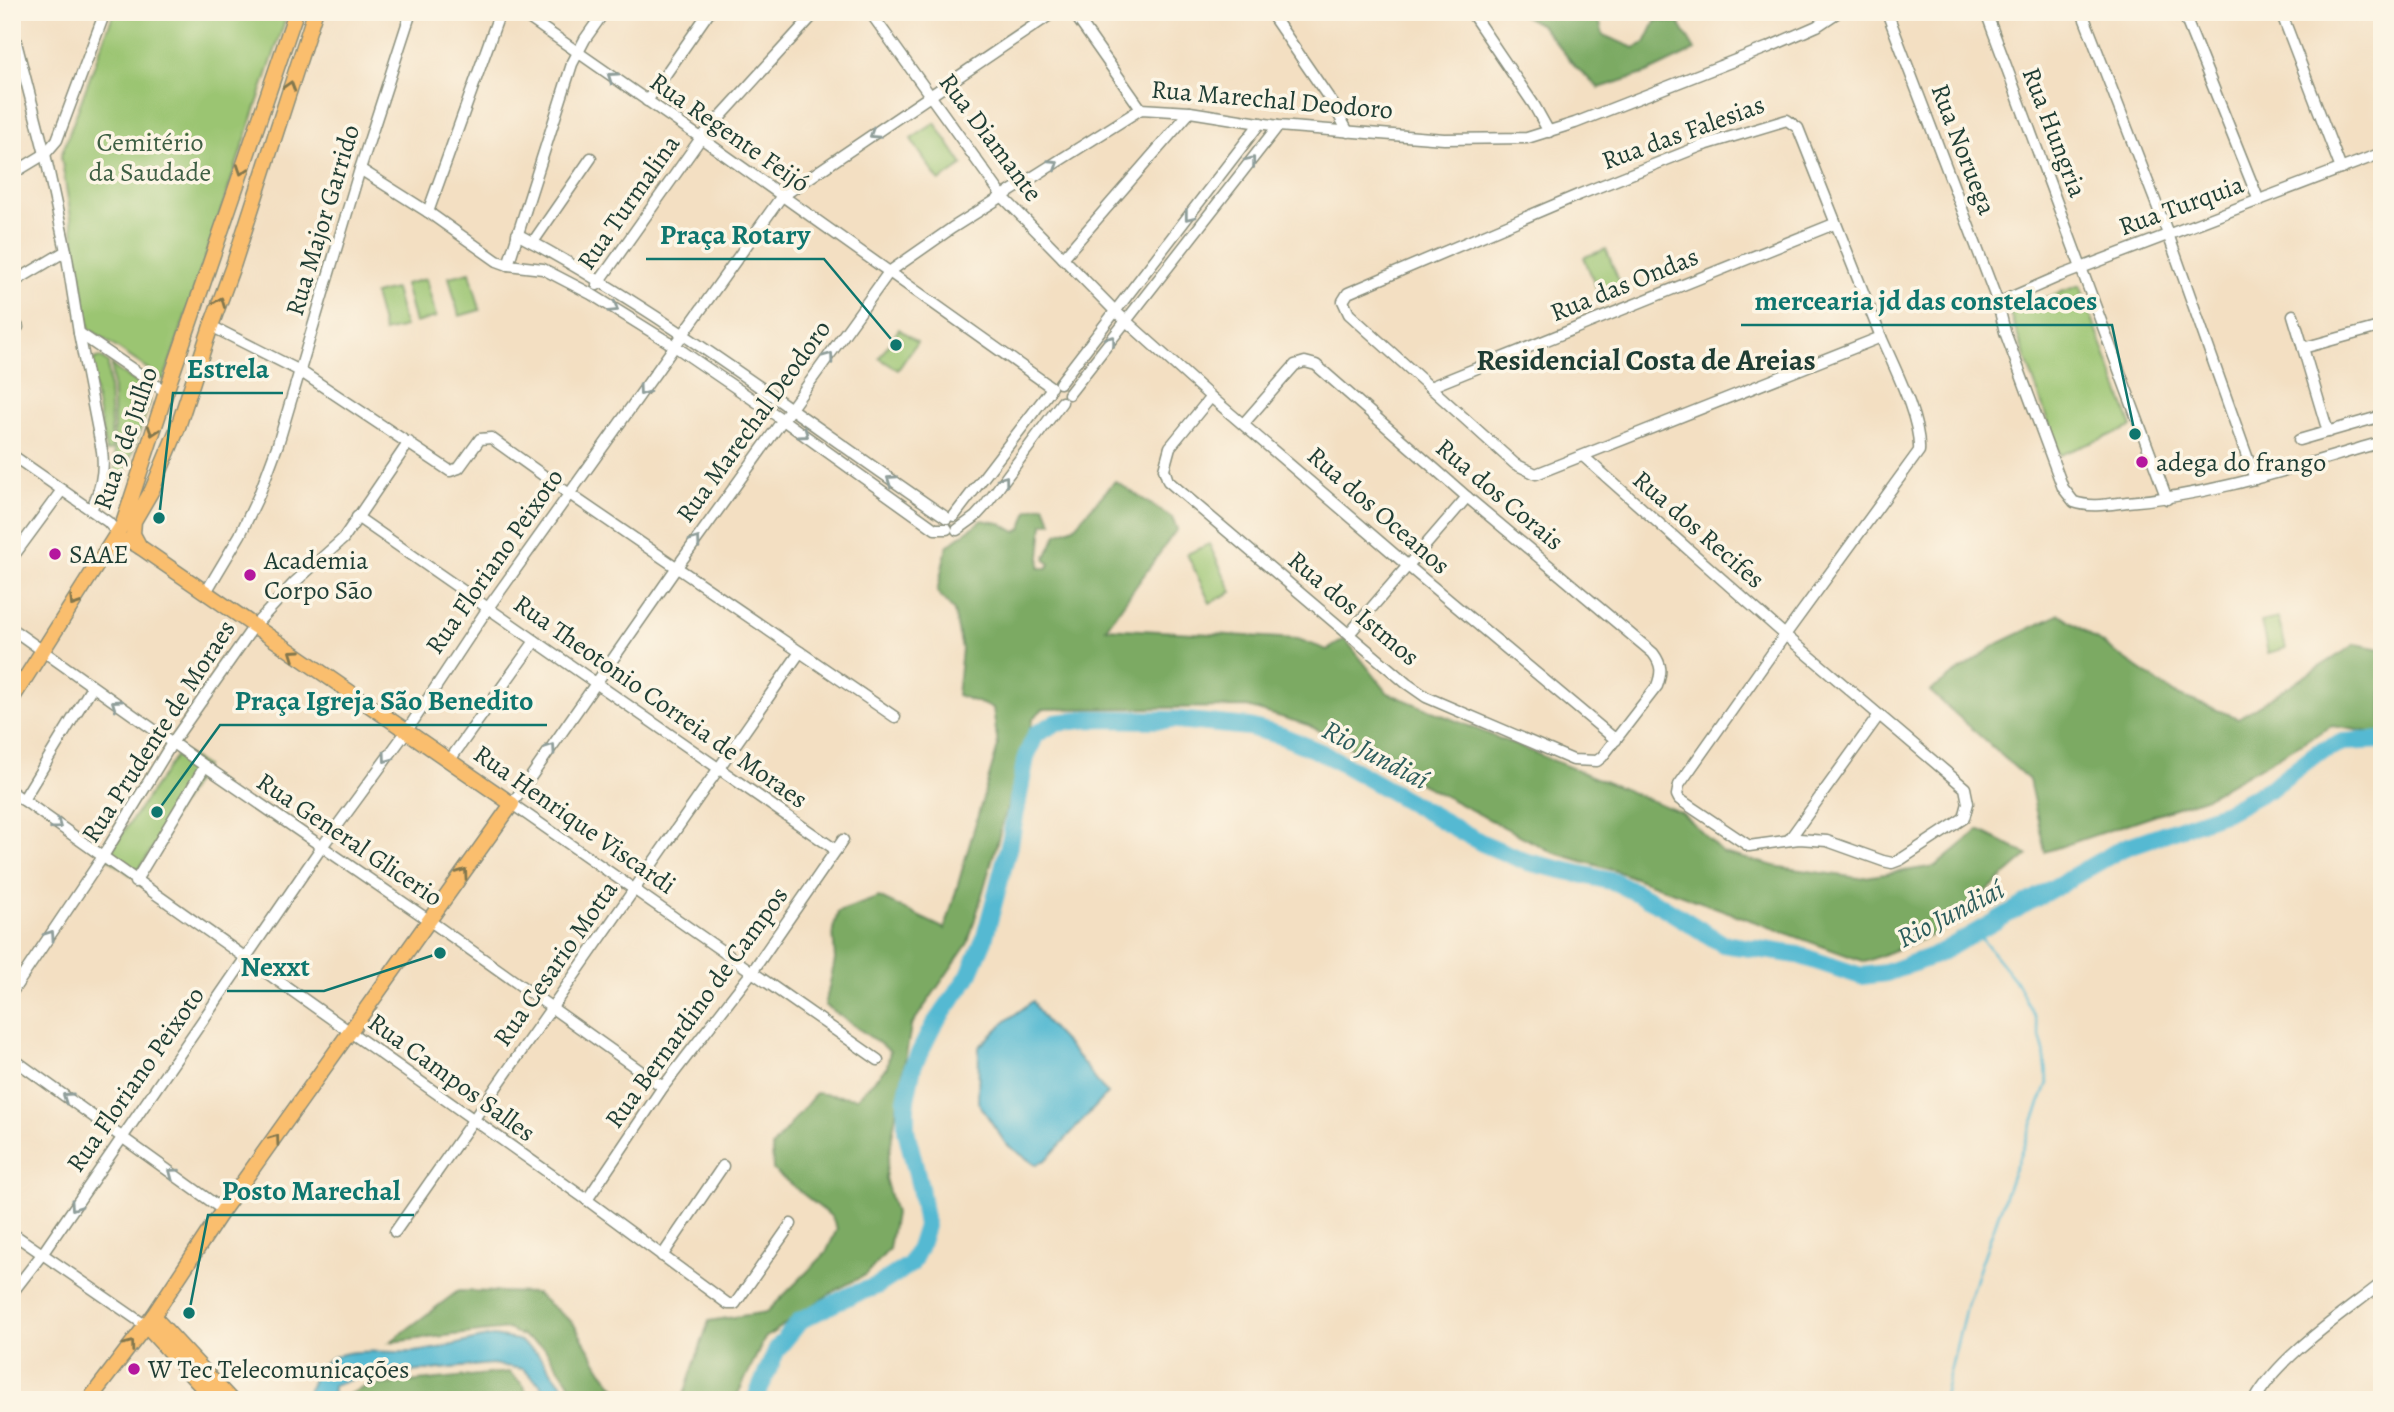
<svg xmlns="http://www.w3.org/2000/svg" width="2394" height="1412" font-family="Alegreya,serif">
<rect width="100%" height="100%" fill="#fcf5e5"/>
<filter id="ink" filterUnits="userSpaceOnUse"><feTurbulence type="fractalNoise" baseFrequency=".0143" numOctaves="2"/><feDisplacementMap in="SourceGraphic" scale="14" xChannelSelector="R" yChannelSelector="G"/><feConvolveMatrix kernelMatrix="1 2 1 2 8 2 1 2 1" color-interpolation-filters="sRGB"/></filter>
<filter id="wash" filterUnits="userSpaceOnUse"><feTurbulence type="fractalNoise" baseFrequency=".00686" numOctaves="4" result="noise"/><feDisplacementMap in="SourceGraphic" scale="28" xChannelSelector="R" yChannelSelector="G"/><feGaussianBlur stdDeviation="1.57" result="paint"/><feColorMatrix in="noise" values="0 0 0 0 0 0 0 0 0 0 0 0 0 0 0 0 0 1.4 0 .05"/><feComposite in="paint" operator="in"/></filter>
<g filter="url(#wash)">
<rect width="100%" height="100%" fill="#f3dfc2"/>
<g fill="#9bc572" stroke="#5d8153" stroke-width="2">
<path d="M114 12H288L164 380 89 329 61 156Z"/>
<path d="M935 123 963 165 939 181 911 139Z"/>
<path d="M1606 249 1621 286 1599 295 1584 257Z"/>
<path d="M470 272 480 310 459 316 449 277Z"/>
<path d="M426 279 436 317 415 323 405 284Z"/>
<path d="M2080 285 2132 427 2060 455 2009 311Z"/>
<path d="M395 289 405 327 384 332 374 294Z"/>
<path d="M899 329 917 342 898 370 879 358Z"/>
<path d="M100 357 108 363 112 450 106 452 91 371 94 359Z"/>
<path d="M112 364 117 370 149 390 150 402 125 473 119 476 115 471Z"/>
<path d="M1209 544 1232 592 1210 603 1187 554Z"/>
<path d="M2278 618 2286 648 2268 653 2261 622Z"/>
<path d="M180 750 205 766 134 877 106 857Z"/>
</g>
<g fill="#7caa64" stroke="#4e744c" stroke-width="2">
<path d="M1517 12H1597L1603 35 1634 48 1645 43 1656 20 1679 23 1695 50 1647 73 1599 88 1576 67 1541 25Z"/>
<path d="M1115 481 1172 518 1177 529 1106 628 1298 639 1327 650 1345 639 1388 693 1682 813 1723 853 1779 867 1859 878 1936 866 1979 830 2028 855 1940 932 1865 962 1616 871 1552 852 1308 725 1247 707 1043 709 1033 718 968 943 911 1026 885 1178 895 1213 889 1249 867 1274 834 1291 765 1338 735 1400H682L709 1321 767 1312 826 1253 837 1229 832 1217 773 1170 772 1147 816 1093 857 1098 887 1067 890 1051 825 1005 835 960 833 929 838 912 879 897 945 929 998 746 993 708 957 695 962 649 954 611 937 592 947 546 982 520 1000 523 1016 532 1022 528 1028 510 1044 505 1052 522 1043 524 1039 568H1047L1050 564 1045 559 1057 534 1074 527Z"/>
<path d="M2060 614 2175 694 2238 718 2356 644 2382 649V734L2332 726 2207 797 2045 852 2029 780 1930 691 1999 643Z"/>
<path d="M458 1291 535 1293 573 1323 602 1371 626 1400H581L544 1347 508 1329 390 1342Z"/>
<path d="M509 1372 524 1386 529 1400H350L349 1394 367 1386Z"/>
</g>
<g fill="#54b9d2" stroke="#3a7b83" stroke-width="2">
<path d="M1033 1001C1044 1025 1067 1042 1083 1063 1093 1075 1095 1082 1108 1093L1047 1159 1036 1165 1006 1144 978 1102 979 1047 1006 1021Z"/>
<path d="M493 1336 518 1340 537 1353 574 1400H548L540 1384 523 1369 492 1364 358 1377 333 1386 332 1400H307C307 1392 310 1386 313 1379 326 1341 381 1354 412 1352 439 1350 466 1341 493 1336Z"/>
<path d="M777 1349 759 1400H746Z"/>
</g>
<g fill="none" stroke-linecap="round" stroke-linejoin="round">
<path stroke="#54b9d2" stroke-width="2.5" d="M1943 1400 1966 1307 2012 1176 2048 1083 2044 1051 2035 1017 2015 980 1976 932"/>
<path stroke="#54b9d2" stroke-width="18" d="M755 1400 777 1349 801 1320 851 1295 877 1286 911 1264 919 1248 926 1226 920 1187 906 1130V1100L913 1066 933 1026 968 977 984 940 1011 838 1026 757 1036 734 1056 723 1089 719 1177 720 1249 727 1282 736 1325 754 1482 843 1527 862 1615 882 1657 903 1723 944 1798 955 1861 976 1886 973 1938 954 2123 848 2226 812 2271 788 2317 753 2343 742 2382 740"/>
</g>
</g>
<g filter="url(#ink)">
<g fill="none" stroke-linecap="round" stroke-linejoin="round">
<defs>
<g id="minor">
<path d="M520 12 701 138 1051 387"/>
<path d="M870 12 1003 197 1115 311 1211 397 1408 566 1616 740"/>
<path d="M1073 12 1141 109"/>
<path d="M1270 12 1333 104 1348 132"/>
<path d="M1471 12 1534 105 1549 132"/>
<path d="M1887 12 1998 303 2005 332 2063 488 2074 502C2091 508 2110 504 2127 502 2215 495 2298 466 2382 442"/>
<path d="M1986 12 2167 499"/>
<path d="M2082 12 2168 234 2255 479"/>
<path d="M2183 12 2259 201"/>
<path d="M2281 12 2341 169"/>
<path d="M12 27 45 154 66 251 79 333 102 451C105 474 100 490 91 510"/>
<path d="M647 101 709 12"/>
<path d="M1787 120 1798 128 1881 337 1536 474 1515 464 1349 314 1343 301 1348 293 1578 195 1701 146Z"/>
<path d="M360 169 428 212 497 261 508 265 543 269 591 294 676 347 783 420 935 529H947"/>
<path d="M12 174 45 154 57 140 105 12"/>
<path d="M428 212 500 12"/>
<path d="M517 234C667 314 806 422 947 518"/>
<path d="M533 242 591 158"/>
<path d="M1063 258 1190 112"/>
<path d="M508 265 572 64 585 39 604 12"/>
<path d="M12 283 66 251"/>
<path d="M597 285 701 138 816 12"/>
<path d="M1998 303 2060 276 2382 153"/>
<path d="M2293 315 2303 348 2379 327 2382 337"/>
<path d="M12 319 18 327"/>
<path d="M211 326 300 371 450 471 459 468 480 439 491 438 568 493 895 717"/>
<path d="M79 333 166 392"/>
<path d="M2303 348 2328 432"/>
<path d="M1060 383 1260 123"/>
<path d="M1430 387 1834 224"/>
<path d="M1069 394 1278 126"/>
<path d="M1211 397 1170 447 1164 469 1168 481 1406 683 1426 697 1573 760 1597 761 1602 757 1657 686C1662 672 1662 665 1653 653L1467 497 1316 365 1305 362 1295 365 1244 423"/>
<path d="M2299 440 2382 416"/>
<path d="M12 455 108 522 114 529 116 535"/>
<path d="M1584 457 1785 635 1965 788 1968 803 1964 818 1900 860 1892 863 1883 861 1827 841 1799 839 1749 846 1679 799 1677 795 1679 785 1785 635 1919 451C1921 419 1894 367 1881 337"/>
<path d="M954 516 1049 392"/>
<path d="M357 517 836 850"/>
<path d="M957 530 975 517 985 506 1062 402"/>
<path d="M12 558 62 490"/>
<path d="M206 592 240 535 259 495 278 444 360 169 411 12"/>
<path d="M12 629 205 766 430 921 663 1087"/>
<path d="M1349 634 1467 497"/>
<path d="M449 761 535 641"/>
<path d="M12 792 587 1200 728 1304H735L791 1224"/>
<path d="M23 800 92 687"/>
<path d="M1789 840 1879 715"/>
<path d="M135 882 205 766"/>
<path d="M12 992 102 858 172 743 254 626 295 582 343 539 409 442"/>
<path d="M12 1058 223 1210"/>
<path d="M878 1060 512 804 677 567 889 272 952 228 1141 109 1190 112 1278 126 1444 139 1527 138 1575 123 1769 47 1817 26 1838 12"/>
<path d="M587 1200 663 1087 752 972 843 840"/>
<path d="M395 1232 800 652"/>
<path d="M12 1233 145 1325"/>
<path d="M662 1256 723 1166"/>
<path d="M12 1293 43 1253 321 848 406 732 488 608 781 197 1054 12"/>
<path d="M2255 1400C2279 1356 2343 1314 2382 1283"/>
</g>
<g id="major">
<path d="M140 547 133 534 134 521 152 490 177 430 211 326 234 263 315 12"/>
<path d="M12 699 123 524 166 392 296 12"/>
<path d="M153 1316 231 1400"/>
<path d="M145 1325 214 1400"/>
<path d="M89 1400 153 1316 223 1210 512 804 140 547 128 540 111 545"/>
</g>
</defs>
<use href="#minor" stroke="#898e7b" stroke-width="13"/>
<use href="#major" stroke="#898e7b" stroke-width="17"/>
<use href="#minor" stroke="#fff" stroke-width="10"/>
<use href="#major" stroke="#fabe6e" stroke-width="14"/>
</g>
<defs><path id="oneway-chevron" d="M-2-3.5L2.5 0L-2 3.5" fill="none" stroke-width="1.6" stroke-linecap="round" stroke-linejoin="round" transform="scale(1.75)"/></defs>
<g stroke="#8f9e9a">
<use href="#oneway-chevron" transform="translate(612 77) rotate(-145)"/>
<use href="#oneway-chevron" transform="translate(874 134) rotate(147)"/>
<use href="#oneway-chevron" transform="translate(1251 161) rotate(-52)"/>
<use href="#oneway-chevron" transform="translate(1054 164) rotate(-33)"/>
<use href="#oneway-chevron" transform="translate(1189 216) rotate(128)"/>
<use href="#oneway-chevron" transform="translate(614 308) rotate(32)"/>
<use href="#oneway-chevron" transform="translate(1111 340) rotate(-52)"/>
<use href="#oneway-chevron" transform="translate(829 357) rotate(-54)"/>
<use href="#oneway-chevron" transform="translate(643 391) rotate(126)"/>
<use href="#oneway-chevron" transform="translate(804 434) rotate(35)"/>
<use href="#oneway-chevron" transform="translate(891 480) rotate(-146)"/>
<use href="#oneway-chevron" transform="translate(1004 480) rotate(-53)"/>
<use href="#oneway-chevron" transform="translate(696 541) rotate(-54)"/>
<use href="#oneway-chevron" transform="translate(116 704) rotate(-145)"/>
<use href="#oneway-chevron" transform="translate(551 748) rotate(-55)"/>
<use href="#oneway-chevron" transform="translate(387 758) rotate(126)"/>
<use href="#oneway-chevron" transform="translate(57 825) rotate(36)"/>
<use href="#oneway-chevron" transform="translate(50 935) rotate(-56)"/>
<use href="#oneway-chevron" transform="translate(67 1097) rotate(-145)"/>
<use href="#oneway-chevron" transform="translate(173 1173) rotate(-143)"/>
<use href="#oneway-chevron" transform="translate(75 1206) rotate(124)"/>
</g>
<g stroke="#82774e">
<use href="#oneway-chevron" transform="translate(290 86) rotate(-73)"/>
<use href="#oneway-chevron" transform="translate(242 170) rotate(109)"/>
<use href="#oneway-chevron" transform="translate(220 302) rotate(-69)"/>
<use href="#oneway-chevron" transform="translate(153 431) rotate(108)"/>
<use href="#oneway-chevron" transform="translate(74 602) rotate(123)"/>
<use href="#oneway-chevron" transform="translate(294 654) rotate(-145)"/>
<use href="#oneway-chevron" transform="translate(463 873) rotate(-55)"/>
<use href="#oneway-chevron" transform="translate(275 1139) rotate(-54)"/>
<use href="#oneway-chevron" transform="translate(130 1345) rotate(-53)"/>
</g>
</g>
<g fill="#b5179e" stroke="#fcf5e5" stroke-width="2.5">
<circle cx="2142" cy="462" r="7"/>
<circle cx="55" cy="554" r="7"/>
<circle cx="250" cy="575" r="7"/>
<circle cx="134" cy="1369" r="7"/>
</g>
<g text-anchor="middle" stroke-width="7" stroke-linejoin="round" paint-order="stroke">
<g font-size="26" fill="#1f3d34" stroke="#fcf5e5">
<text transform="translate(1272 99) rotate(5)" y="9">Rua Marechal Deodoro</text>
<text transform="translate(730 132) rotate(35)" y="9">Rua Regente Feijó</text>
<text transform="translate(1683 132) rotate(-20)" y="9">Rua das Falesias</text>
<text transform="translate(2055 132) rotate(69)" y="9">Rua Hungria</text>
<text transform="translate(991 137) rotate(53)" y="9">Rua Diamante</text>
<text transform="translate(1964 149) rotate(69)" y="9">Rua Noruega</text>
<text transform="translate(628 202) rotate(-55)" y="9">Rua Turmalina</text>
<text transform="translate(2181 205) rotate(-20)" y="9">Rua Turquia</text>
<text transform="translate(322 220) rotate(-73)" y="9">Rua Major Garrido</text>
<text transform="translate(1624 284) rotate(-22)" y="9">Rua das Ondas</text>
<text transform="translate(753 421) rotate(-54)" y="9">Rua Marechal Deodoro</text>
<text transform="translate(125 438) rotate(-71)" y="9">Rua 9 de Julho</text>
<text transform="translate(1500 494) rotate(40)" y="9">Rua dos Corais</text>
<text transform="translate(1379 510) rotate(41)" y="9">Rua dos Oceanos</text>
<text transform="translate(1699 529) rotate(41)" y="9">Rua dos Recifes</text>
<text transform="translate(494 561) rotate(-55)" y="9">Rua Floriano Peixoto</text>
<text transform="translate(1354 608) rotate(40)" y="9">Rua dos Istmos</text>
<text transform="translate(661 701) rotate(35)" y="9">Rua Theotonio Correia de Moraes</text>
<text transform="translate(158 731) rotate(-57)" y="9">Rua Prudente de Moraes</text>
<text transform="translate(575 819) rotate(35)" y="9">Rua Henrique Viscardi</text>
<text transform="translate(350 839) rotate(34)" y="9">Rua General Glicerio</text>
<text transform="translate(555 963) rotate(-55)" y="9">Rua Cesario Motta</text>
<text transform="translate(696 1007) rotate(-54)" y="9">Rua Bernardino de Campos</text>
<text transform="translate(452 1077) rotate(36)" y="9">Rua Campos Salles</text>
<text transform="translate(135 1079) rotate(-55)" y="9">Rua Floriano Peixoto</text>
</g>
<g font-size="26" fill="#3e5f44" stroke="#fcf5e5">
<text x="150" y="151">Cemitério<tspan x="150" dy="30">da Saudade</tspan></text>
</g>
<g font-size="26" fill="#1f3d34" stroke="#fcf5e5" text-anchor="start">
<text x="2156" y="471">adega do frango</text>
<text x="69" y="563">SAAE</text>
<text x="264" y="569">Academia<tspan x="264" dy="30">Corpo São</tspan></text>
<text x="148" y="1378">W Tec Telecomunicações</text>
</g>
<g font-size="28" font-style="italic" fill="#2c5c5c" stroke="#fcf5e5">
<text transform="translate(1376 754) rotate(28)" y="10">Rio Jundiaí</text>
<text transform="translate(1950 913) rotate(-27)" y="10">Rio Jundiaí</text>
</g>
<g font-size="30" font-weight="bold" fill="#1f3d34" stroke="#fcf5e5">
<text x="1646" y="370">Residencial Costa de Areias</text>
</g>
</g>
<path fill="none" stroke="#0f766e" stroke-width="2.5" d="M896 345L824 259H646M2135 434L2112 325H1741M159 518L173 393H283M157 812L220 725H547M440 953L324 991H227M189 1313L208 1215H414"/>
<g fill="#0f766e" stroke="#fcf5e5" stroke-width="2.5">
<circle cx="896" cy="345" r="7"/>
<circle cx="2135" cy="434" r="7"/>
<circle cx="159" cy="518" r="7"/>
<circle cx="157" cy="812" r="7"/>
<circle cx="440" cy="953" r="7"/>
<circle cx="189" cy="1313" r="7"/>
</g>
<g font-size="28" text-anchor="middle" font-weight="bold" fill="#0f766e" stroke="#fcf5e5" stroke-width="7" stroke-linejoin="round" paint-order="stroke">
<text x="735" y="244">Praça Rotary</text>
<text x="1926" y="310">mercearia jd das constelacoes</text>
<text x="228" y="378">Estrela</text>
<text x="384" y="710">Praça Igreja São Benedito</text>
<text x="275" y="976">Nexxt</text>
<text x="311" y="1200">Posto Marechal</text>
</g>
<rect width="2394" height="1412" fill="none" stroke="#fcf5e5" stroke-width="42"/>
</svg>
